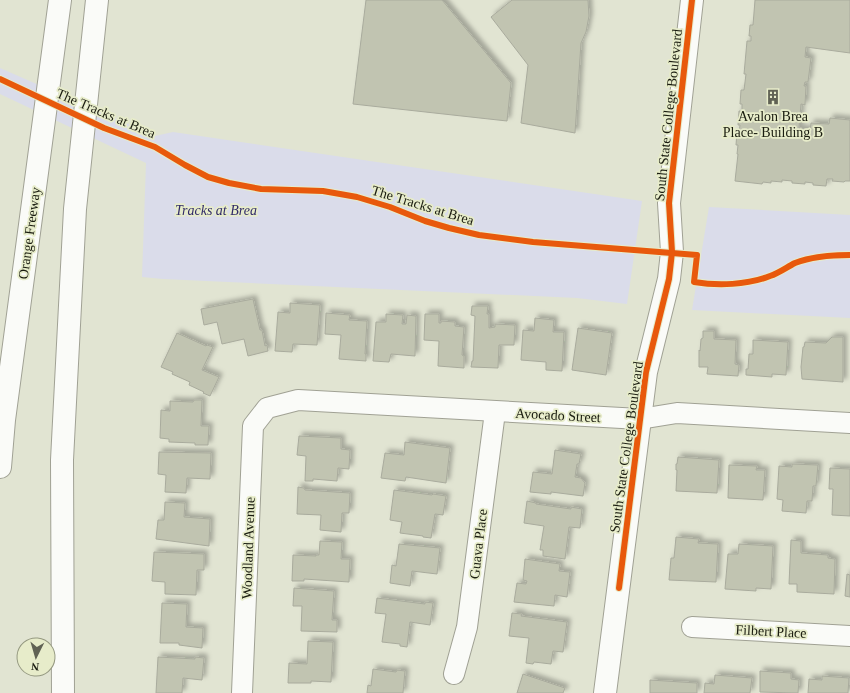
<svg xmlns="http://www.w3.org/2000/svg" width="850" height="693" font-family="Georgia,serif">
<defs>
<filter id="shadow"><feDropShadow dx="3.5" dy="-3.5" stdDeviation="2" flood-color="#0004"/></filter>
</defs>
<rect width="100%" height="100%" fill="#e1e4d2"/>
<g fill="#dadcea">
<path d="M0 68 155 136 173 132 642 201 627 304 577 298 163 279 142 277 146 163 0 94Z"/>
<path d="M709 207 850 215V318L692 310Z"/>
</g>
<g fill="#c1c4b1" stroke="#a9ab9d" filter="url(#shadow)">
<path d="M366 0H442L511 83 507 121 353 104Z"/>
<path d="M512 0H588L589 16 586 32 581 43 575 133 521 123 528 65 491 17Z"/>
<path d="M755 0H850V53L806 47 805 57 811 58 808 82H805L804 86H806L805 105 801 104 799 128 810 130 811 123 829 124 830 118 850 120V181H845L844 182 832 181 833 179H827L826 186 813 185V183L805 182V184L792 183V181L782 180V182L771 181V183L763 182 762 184 735 181 738 154H737L738 145H736L737 132 739 133 740 125H738L739 111H742V104H740L741 90H744L746 74H744L747 41H751V36H749L750 25H753Z"/>
<path d="M253 299 260 330H262L265 346 267 345 268 351 248 356 244 339 222 344 217 322 204 325 201 309Z"/>
<path d="M290 303 320 305 317 345 293 344 292 352 275 351 278 312 290 313Z"/>
<path d="M472 306H488L487 314H489V328L495 327V324L515 325 514 345H499L498 368 471 367 472 361H473L475 316 471 315Z"/>
<path d="M326 313 350 315 349 320 367 321 365 354H366V361L339 359 341 335 325 334Z"/>
<path d="M386 314 403 315 402 324H406L407 315 416 316 415 356 391 354 389 362 373 361 376 322H386Z"/>
<path d="M425 314H439V323H441V321L455 322V326L464 327 462 355 464 356V368L438 366 439 341 424 340Z"/>
<path d="M535 318 554 320 553 332H564L562 371 546 370V362L521 360 523 330 534 331Z"/>
<path d="M578 328 612 333 606 375 572 370Z"/>
<path d="M703 331H714V339L736 340 735 364 739 365 738 376 707 374 708 367H699V350L700 351 701 339 703 338Z"/>
<path d="M177 333 206 346 207 345 213 347 202 370 219 377 210 396 203 393 204 392 189 385 190 382 172 374 173 372 161 367Z"/>
<path d="M832 337H843V382L802 379 801 367 803 347H804L805 342 826 343Z"/>
<path d="M753 340 788 342 786 375 772 374V377L746 375V369H748L749 354H753Z"/>
<path d="M194 400H202L201 426H209L208 445H195V443L169 442V439L160 438 161 410 170 411V401L193 402Z"/>
<path d="M299 436 341 438V449L350 450 349 469 338 468 337 481 313 479V481H305L306 456 297 455Z"/>
<path d="M405 442 450 448 446 483 406 477 405 481 381 478 385 453 404 455Z"/>
<path d="M555 450 581 454 579 464H577L575 477 581 478 585 483 583 496 551 492V494L530 492 533 472 552 474Z"/>
<path d="M159 452 211 453 210 479 187 478 186 493 165 492 166 475 158 474Z"/>
<path d="M678 457 719 460 717 493 676 491 677 470H676V464H677Z"/>
<path d="M792 464 818 465 816 486H813L812 501H807L806 513 782 511 783 500 777 499 779 466 792 467Z"/>
<path d="M729 465 757 466 756 470H765L763 500 728 498Z"/>
<path d="M830 468 850 469V516L832 515 833 489H829Z"/>
<path d="M298 487 304 488 305 490 350 493 349 513H342L341 532 320 530 321 515 297 514Z"/>
<path d="M394 490 432 495 433 494 446 496 443 515 435 514 431 538 423 537V536L400 533 402 522 390 520Z"/>
<path d="M527 501 536 503V504L571 509V507L582 509 580 528 569 527 565 559 543 556V550H540L544 526 524 523Z"/>
<path d="M165 502 185 503 184 517 210 519 209 546 156 539 158 520H164Z"/>
<path d="M676 537 699 539 698 543 718 544 716 582 669 580 671 558H674Z"/>
<path d="M791 540 801 541V553L828 555V558L835 559 834 594 797 592V584H789Z"/>
<path d="M320 541 342 542 341 559H350L349 582 304 579V581H292L293 555 316 556V555H319Z"/>
<path d="M399 544 440 548 437 574 412 571 410 586 390 583 392 565 396 566Z"/>
<path d="M739 544 773 546 771 589 756 588V591L725 589 728 554H738Z"/>
<path d="M154 552 204 554V570H197L196 595 165 594V582L152 581Z"/>
<path d="M525 559 560 564 559 571 570 572 567 597 555 595 554 606 514 602 517 583 526 584 527 581 523 580Z"/>
<path d="M847 574 850 575V597L845 596Z"/>
<path d="M294 588 334 591 332 620H337V632L301 631 302 606H293Z"/>
<path d="M377 598 425 604V602L433 603 430 625 410 622 407 647 400 646V644L382 642 386 614 375 613Z"/>
<path d="M162 603 187 604 186 627 203 628 202 648 179 645V643H160Z"/>
<path d="M512 613 522 614 521 616 567 622 563 652 553 651 551 664 534 662 533 664 526 663 529 638 509 636Z"/>
<path d="M308 641 333 642 331 682 311 681V683H288L289 663 307 664Z"/>
<path d="M158 657 195 659V657L204 658 202 680 183 678 182 693H156Z"/>
<path d="M373 669 396 672 397 670 405 671 403 693H367L368 685 371 686Z"/>
<path d="M760 671 791 673V679L799 680 798 693 760 692Z"/>
<path d="M523 674 565 688 563 693H517Z"/>
<path d="M715 675 752 678 750 693H704L705 683 714 684Z"/>
<path d="M822 676 849 678 848 693H808L809 679 822 680Z"/>
<path d="M650 680 697 683V693H650Z"/>
</g>
<g fill="none" stroke-linecap="round" stroke-linejoin="round">
<defs>
<g id="minor">
<path d="M692 627 850 636"/>
<path d="M454 674 467 627 495 412"/>
<path d="M242 693 253 426 267 408 298 400 640 419 677 413 850 423"/>
</g>
<path id="secondary" d="M605 693 646 372 669 279 672 252 669 203 692 0"/>
<g id="motorway">
<path d="M0 467 4 420 60 0"/>
<path d="M63 693 62 460 75 209 97 0"/>
</g>
</defs>
<use href="#minor" stroke="#a0a194" stroke-width="22"/>
<use href="#secondary" stroke="#a0a194" stroke-width="24"/>
<use href="#motorway" stroke="#a0a194" stroke-width="24"/>
<use href="#minor" stroke="#fafbf8" stroke-width="20"/>
<use href="#secondary" stroke="#fafbf8" stroke-width="22"/>
<use href="#motorway" stroke="#fafbf8" stroke-width="22"/>
<defs>
<g id="cycleway">
<path d="M0 79 104 128 155 147 185 165 208 177 229 183 261 189 323 191 357 197 390 207 425 221 449 228 479 235 533 242 697 255 694 282C718 286 747 285 770 276 779 273 787 267 795 263 813 256 831 255 850 255"/>
<path d="M619 588 646 372 669 279 672 252 669 203 692 0"/>
</g>
</defs>
<use href="#cycleway" stroke="#e7ecca" stroke-width="8"/>
<use href="#cycleway" stroke="#e8590c" stroke-width="6"/>
</g>
<defs>
<symbol id="building-bare" viewBox="-9 -9 18 18"><path d="M-4-6H4V6H1V3H-1V6H-4ZM-2.5-4.3h1.7v1.8h-1.7ZM.8-4.3h1.7v1.8H.8ZM-2.5-1h1.7V.8h-1.7ZM.8-1h1.7V.8H.8Z" fill="#606254" stroke="#e7ecca" stroke-width="2.5" paint-order="stroke"/></symbol>
</defs>
<g fill-rule="evenodd">
<use href="#building-bare" x="762" y="86" width="22" height="22"/>
</g>
<g text-anchor="middle" stroke-width="3.5" stroke-linejoin="round" paint-order="stroke">
<g font-size="14" fill="#1a1c10" stroke="#e7ecca">
<text transform="translate(106 113) rotate(23)" y="5">The Tracks at Brea</text>
<text transform="translate(668 115) rotate(-84)" y="5">South State College Boulevard</text>
<text transform="translate(423 205) rotate(17)" y="5">The Tracks at Brea</text>
<text transform="translate(29 233) rotate(-82)" y="5">Orange Freeway</text>
<text transform="translate(558 415) rotate(3)" y="5">Avocado Street</text>
<text transform="translate(626 447) rotate(-82)" y="5">South State College Boulevard</text>
<text transform="translate(478 544) rotate(-83)" y="5">Guava Place</text>
<text transform="translate(248 548) rotate(-88)" y="5">Woodland Avenue</text>
<text transform="translate(771 631) rotate(3)" y="5">Filbert Place</text>
</g>
<g font-size="14" fill="#1a1c10" stroke="#e7ecca">
<text x="773" y="121">Avalon Brea<tspan x="773" dy="16">Place- Building B</tspan></text>
</g>
<g font-size="14" font-style="italic" fill="#312b69" stroke="#e7ecca">
<text x="216" y="215">Tracks at Brea</text>
</g>
</g>
<g transform="translate(36 657) rotate(185)"><circle r="19" fill="#e7ecca" stroke="#959980"/>
<path d="M0-3L7 15L0 10L-7 15Z" fill="#606254"/>
<text y="-6" font-size="11" font-weight="bold" text-anchor="middle" fill="#1a1c10">N</text>
</g>
</svg>
